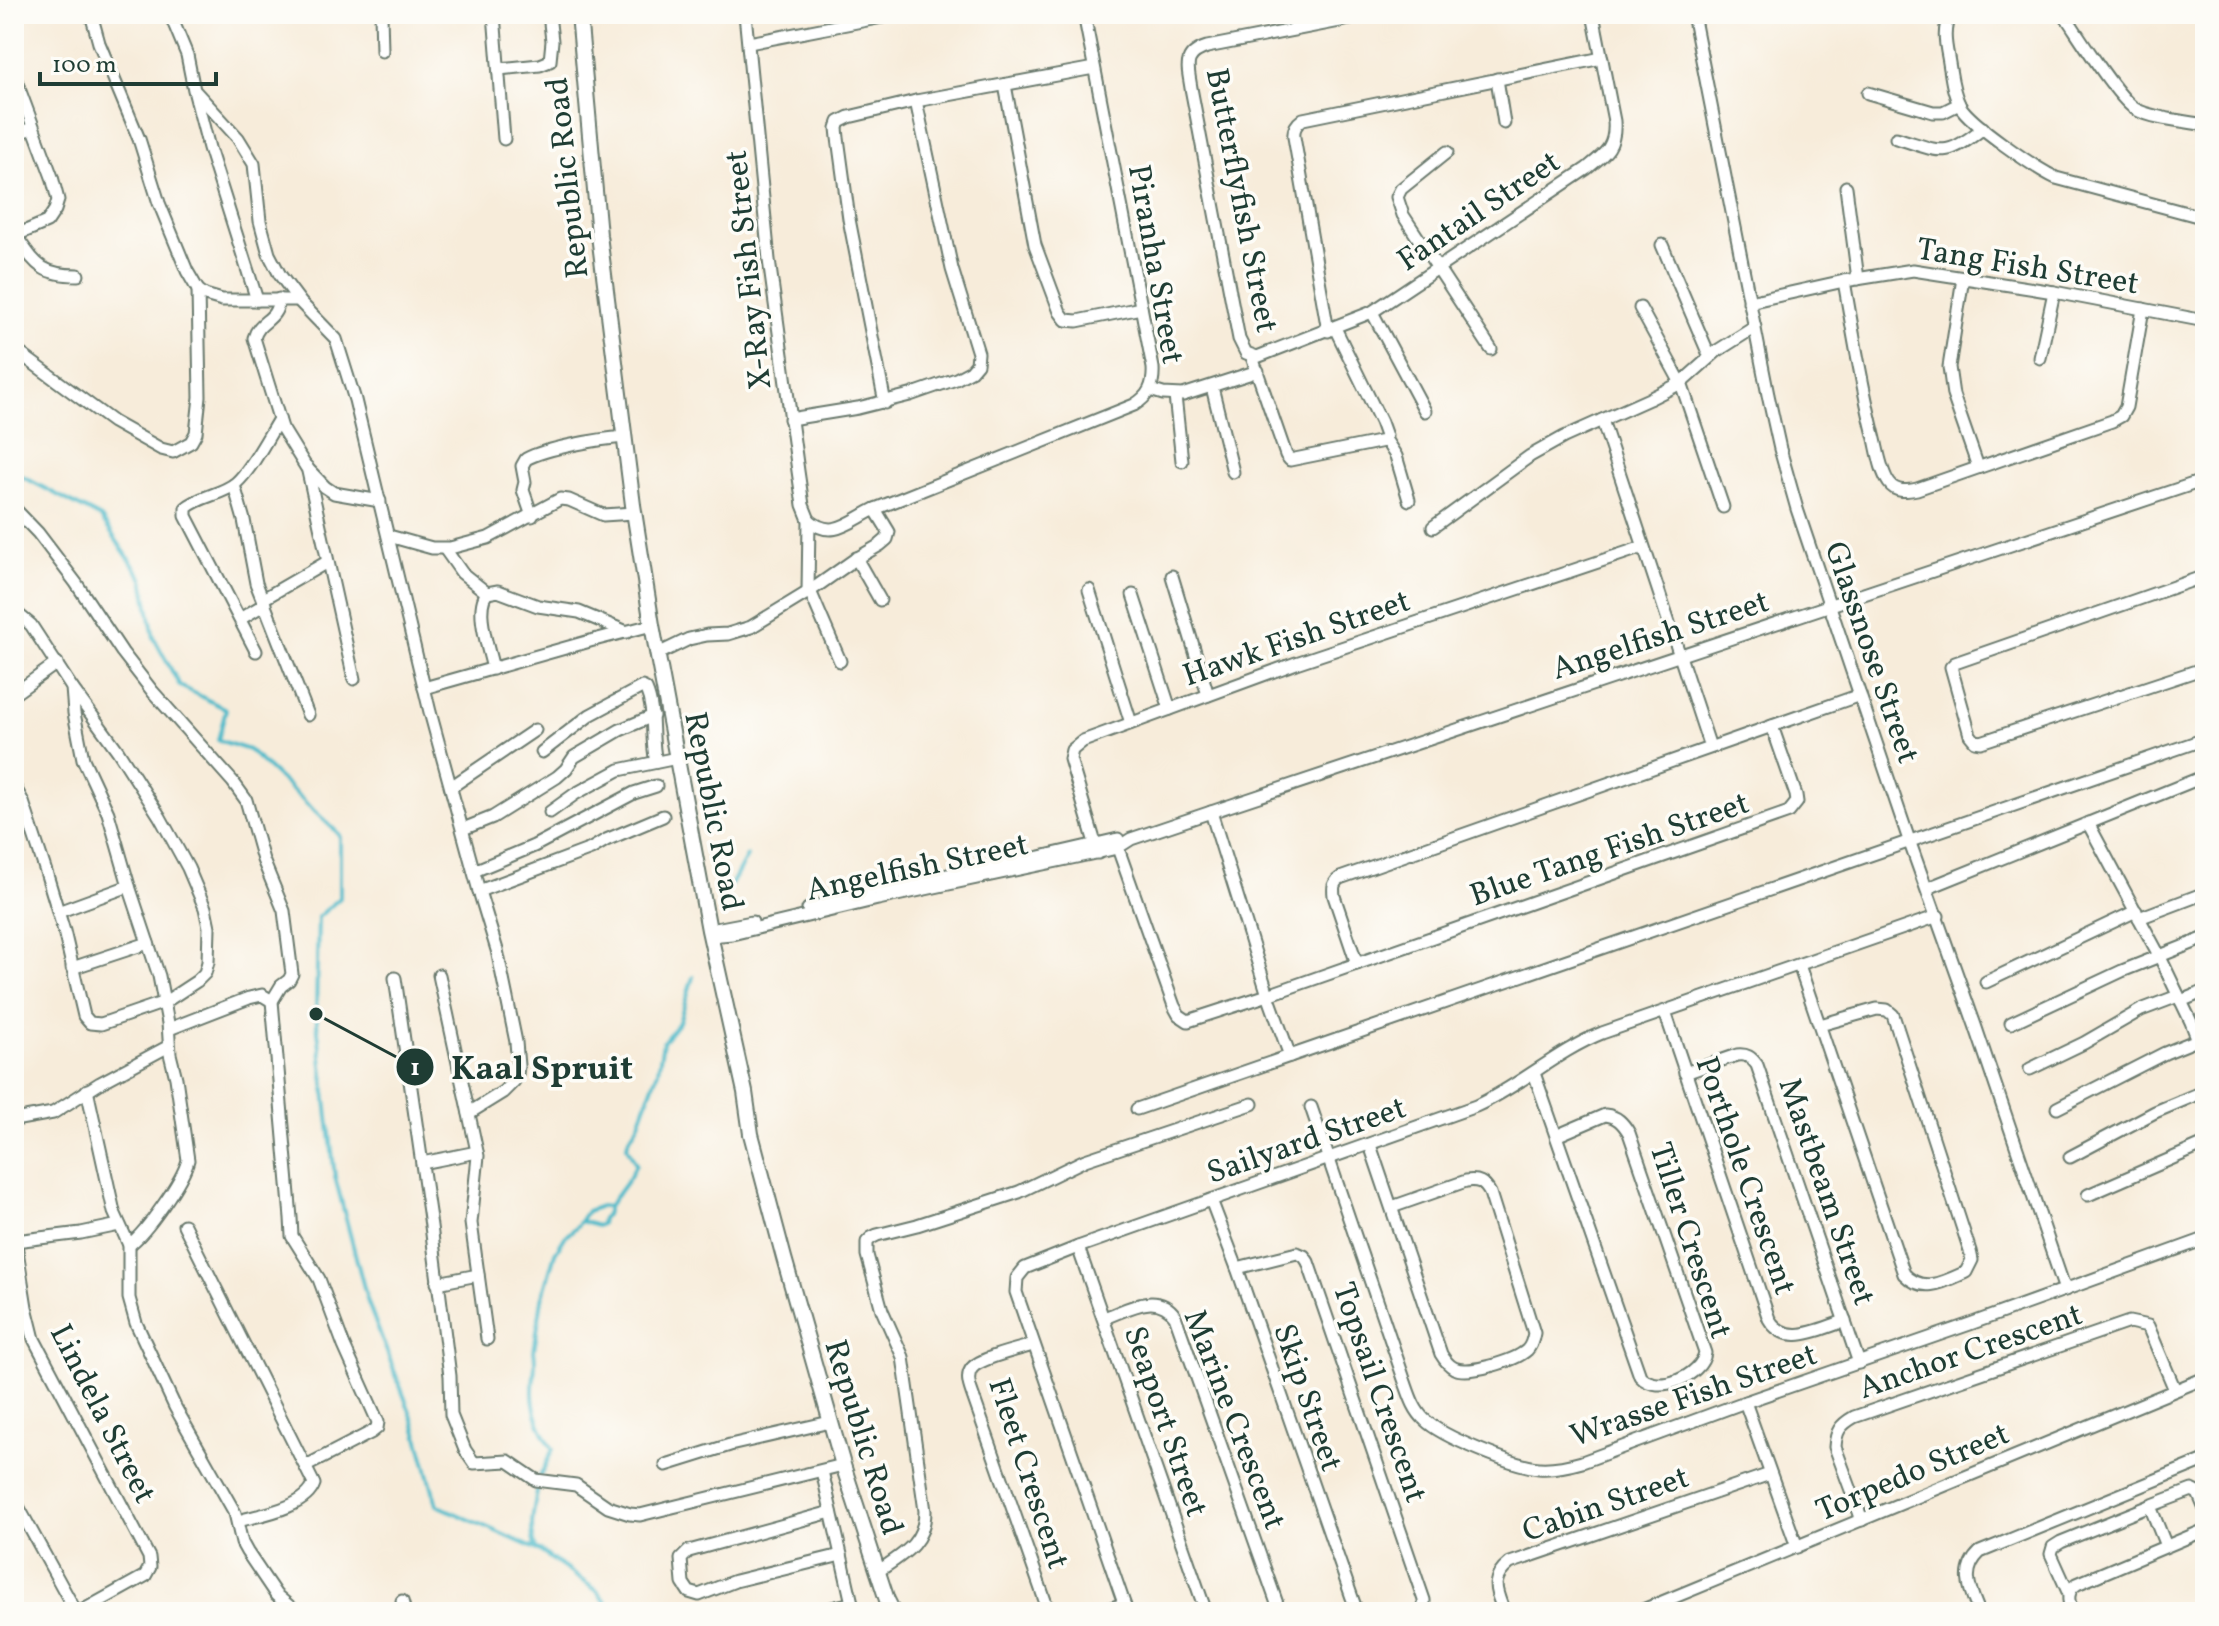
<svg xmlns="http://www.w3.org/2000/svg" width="2219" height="1626" font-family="Vollkorn,serif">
<rect width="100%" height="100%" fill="#fdfcf7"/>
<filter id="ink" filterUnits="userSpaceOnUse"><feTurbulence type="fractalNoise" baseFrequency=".0125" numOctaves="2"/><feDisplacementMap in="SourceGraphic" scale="16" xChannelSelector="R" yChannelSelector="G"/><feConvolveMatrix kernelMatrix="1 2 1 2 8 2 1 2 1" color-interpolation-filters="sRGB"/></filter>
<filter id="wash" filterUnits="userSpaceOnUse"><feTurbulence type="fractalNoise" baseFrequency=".006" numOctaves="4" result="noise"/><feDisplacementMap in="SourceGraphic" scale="32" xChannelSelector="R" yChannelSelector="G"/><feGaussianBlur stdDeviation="1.8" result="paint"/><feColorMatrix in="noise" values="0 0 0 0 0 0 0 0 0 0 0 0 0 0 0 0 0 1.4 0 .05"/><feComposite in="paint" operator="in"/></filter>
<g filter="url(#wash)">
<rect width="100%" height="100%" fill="#f7ecda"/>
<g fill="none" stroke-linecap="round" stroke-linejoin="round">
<g stroke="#4fbbca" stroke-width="4">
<path d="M14 472 101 518 143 579 154 638 180 686 226 709 218 740 249 750 340 835V898L318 917 316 1014 335 1177 368 1303 414 1422 437 1505 540 1551 597 1591 613 1612"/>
<path d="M731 885 747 856"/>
<path d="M581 1221 597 1226 601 1224 602 1218 606 1215 608 1207"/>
<path d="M540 1476 553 1449C541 1431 532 1411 533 1389 533 1376 537 1364 534 1351L542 1299 555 1253 565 1237 577 1226 587 1211 601 1206 608 1207 630 1177 636 1164 627 1147 628 1141 639 1123 658 1071 663 1042 679 1022 693 977"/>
<path d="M536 1549C528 1527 534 1509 538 1487"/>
</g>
</g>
</g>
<g filter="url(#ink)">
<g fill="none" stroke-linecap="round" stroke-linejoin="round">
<defs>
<g id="minor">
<path d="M91 14 99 43 139 139 159 203 187 271 198 290 205 295 222 300H298"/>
<path d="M170 14 187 55 194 90 238 138 254 164 260 221 269 254 280 275 301 303 336 339 355 400 430 712 479 891 497 950 516 1042 518 1066 517 1075 514 1081 503 1092 469 1113"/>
<path d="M381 14 382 51"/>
<path d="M494 14 504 139"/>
<path d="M745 14 769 260 798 471 803 505 809 520 808 592"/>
<path d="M1376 14 1207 47C1182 55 1188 67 1191 88L1239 339 1246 353 1257 357 1372 312 1586 169C1605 154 1616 147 1614 121L1593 14"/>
<path d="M1693 14 1768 395 1780 449 1797 509 1910 843 1975 1025 2065 1290"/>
<path d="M1950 14C1943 29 1945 42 1948 57 1951 73 1952 91 1960 106 1971 124 2035 168 2056 178L2205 218"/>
<path d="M2064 14C2078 34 2119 101 2137 110 2155 119 2185 121 2205 125"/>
<path d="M749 43 898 14"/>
<path d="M499 69 540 65 550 61 552 41 549 14"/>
<path d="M14 75 52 177 58 200 55 210 47 222 14 236"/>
<path d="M1497 79 1504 123"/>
<path d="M1005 85 1035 245 1060 312 1066 320 1077 321 1141 308"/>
<path d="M1868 93 1933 112H1943L1959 104"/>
<path d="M195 94 209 148 257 300"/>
<path d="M14 134 33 128"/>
<path d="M1896 138C1941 151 1944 160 1983 128"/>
<path d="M1447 152 1401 189 1397 197 1403 215 1491 349"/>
<path d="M1846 187 1858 279"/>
<path d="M15 235C36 264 40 275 78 275"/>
<path d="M1662 245 1710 357"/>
<path d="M1963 278 1949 367 1953 395 1978 467"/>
<path d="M1844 281C1853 332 1861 384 1874 435 1878 450 1880 470 1889 483 1896 493 1907 491 1917 489L2112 421 2121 416 2126 407 2143 309"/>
<path d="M279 299C276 323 260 318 254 338L282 428 306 467 325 487 334 493 380 501"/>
<path d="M1749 302 1844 281 1913 270 2054 292 2205 321"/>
<path d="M1640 308 1681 383 1723 507"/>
<path d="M1372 312 1425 411"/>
<path d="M1328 331 1294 137C1293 129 1296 124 1303 119L1602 58"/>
<path d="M14 349 113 422 161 449 173 452 191 442 196 433 200 397 198 290"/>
<path d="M1252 357 1286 455 1290 460 1384 441 1386 436 1381 422 1335 328"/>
<path d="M2040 358 2054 292"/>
<path d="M1212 387 1233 472"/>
<path d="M1150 390 1163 394 1183 395 1258 371"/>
<path d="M1175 396 1182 461"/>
<path d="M885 403 849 219 838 138 837 128 839 122 849 117 916 101 1094 68"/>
<path d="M790 419 858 408 910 395 956 379 971 371 977 364 978 353 952 269 916 101"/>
<path d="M1602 420 1710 747"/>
<path d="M1385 439 1396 456 1409 500"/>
<path d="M307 467 354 679"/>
<path d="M234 485 244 520 256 583 308 715"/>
<path d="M14 508 38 533 76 583 122 652 153 692 233 782 246 800 263 860 284 911 292 974 289 980 281 986 272 1001 291 1218 292 1236 319 1279 344 1346 378 1422 377 1428 372 1432 306 1466"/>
<path d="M532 516 523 490 525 482 522 466 526 459C546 448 600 439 624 437"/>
<path d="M809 520C833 541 851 520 875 509L1134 405C1149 396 1154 385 1153 368L1084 14"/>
<path d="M1433 527 1530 456 1564 437 1649 399 1681 383 1717 351 1755 327"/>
<path d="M389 536 432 548H450L488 538 560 499 569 500 603 515 634 513"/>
<path d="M445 549 462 573 487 593 498 591 538 606 579 612 627 632"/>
<path d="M856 558 880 600"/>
<path d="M1172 576 1208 695"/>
<path d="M2205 576 1955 663 1951 667 1970 735 1975 741 1981 742 2205 668"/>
<path d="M1089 590 1131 723"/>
<path d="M810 591 840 661"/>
<path d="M487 593C474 609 489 650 493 669"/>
<path d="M1133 595 1170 709"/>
<path d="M263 599 327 562"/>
<path d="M14 611 31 625 72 688 74 713 83 759 108 813 129 886 159 976 168 1023 170 1054 176 1078 188 1160C183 1180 146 1233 129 1245"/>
<path d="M240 619 265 604"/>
<path d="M256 651 186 516V508C199 496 222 495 236 483 251 470 268 437 279 419"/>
<path d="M658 654 689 639 707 635 728 634 751 627 810 591 854 560 880 545 887 539 889 532 875 509"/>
<path d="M424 688 590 641 652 625"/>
<path d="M14 694 57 663"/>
<path d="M542 752 590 715 642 687 646 689C656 712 650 737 656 762"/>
<path d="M14 786 23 802 47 875 64 931 84 1016 90 1023 101 1024 165 1002 197 981 205 973 208 962 209 927 205 908 188 868 160 817 118 751 72 688"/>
<path d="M451 787 535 730"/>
<path d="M550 812 575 794 619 770 677 758"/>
<path d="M1211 812 1268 995 1290 1056"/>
<path d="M2088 823 2160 957 2191 1022 2205 1058"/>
<path d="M463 829 493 817 557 777 566 769 574 757 620 730 653 716"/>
<path d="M1115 840 1174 1006 1179 1015 1188 1021 1268 995 1789 812 1797 802 1796 795 1772 726"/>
<path d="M1098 853 1070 759 1072 750 1083 741 1296 663 1643 547"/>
<path d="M474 871 534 846 634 793 656 786"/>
<path d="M1928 888 2205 776"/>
<path d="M479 891 591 849 606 840 663 816"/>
<path d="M808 909 875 889 1040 857 1118 839"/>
<path d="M58 912 129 886"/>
<path d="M2139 918 2205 893"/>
<path d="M710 930 752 922"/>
<path d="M710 936 732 934 878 899 1100 852 1117 848 1131 839 1211 812 2205 480"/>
<path d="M1357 964 1334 896C1333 887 1333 883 1340 878L1860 695"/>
<path d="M1799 965 1904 1274C1923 1294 1944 1282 1966 1272L1972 1260 1970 1251 1893 1015 1887 1010 1877 1009 1820 1025"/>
<path d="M72 968 148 943"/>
<path d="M439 975 478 1156 471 1223 487 1339"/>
<path d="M395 978 431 1226 450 1376 451 1415 465 1450 474 1463 508 1461 536 1480 576 1485 608 1507 630 1514 640 1515 843 1465"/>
<path d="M1986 982 2136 911"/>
<path d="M2181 1001 2205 991"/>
<path d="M1665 1012 1769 1319C1786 1348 1819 1329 1845 1321"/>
<path d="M2011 1023 2122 971 2205 938"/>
<path d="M169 1029 249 998 262 995 272 1001"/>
<path d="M2030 1069 2084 1043 2141 1010 2178 996"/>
<path d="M1534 1073 1640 1376C1658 1396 1702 1375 1705 1353L1629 1133C1623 1123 1617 1116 1605 1115L1556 1136"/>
<path d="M1685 1073 1737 1055C1747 1054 1751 1057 1757 1065L1859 1363"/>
<path d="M87 1090 114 1212 129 1245V1298L136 1323 175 1407 235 1513 242 1543 247 1552 276 1595 296 1612"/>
<path d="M1311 1107 1405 1382C1410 1396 1414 1410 1425 1420 1442 1437 1515 1466 1539 1468 1554 1469 1568 1466 1582 1462L1745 1402 1970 1324 2205 1239"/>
<path d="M2057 1108 2165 1053 2197 1040"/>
<path d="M1137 1109 2205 739"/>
<path d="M14 1120 53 1113 100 1083 169 1046"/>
<path d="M1370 1145 1441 1354C1444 1359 1448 1365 1454 1368 1468 1375 1515 1361 1527 1350 1531 1346 1533 1339 1534 1333L1490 1193C1484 1182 1478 1179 1466 1181L1392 1207"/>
<path d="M2070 1157 2155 1112 2205 1091"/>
<path d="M422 1163 477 1152"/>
<path d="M2088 1195 2205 1144"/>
<path d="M1211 1200 1237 1268 1357 1612"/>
<path d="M184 1225 314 1484C306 1508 259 1515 238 1521"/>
<path d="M14 1232 26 1307 34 1339 149 1557 150 1567 145 1576 80 1612"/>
<path d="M15 1241 81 1233 119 1225"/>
<path d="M1078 1247 1206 1612"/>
<path d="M1237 1268 1297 1253 1304 1256 1308 1262 1424 1600V1612"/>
<path d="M437 1283 478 1275"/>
<path d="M1104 1318C1127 1310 1157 1290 1175 1316L1280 1612"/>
<path d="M1033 1345C1019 1349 980 1358 972 1368 966 1375 969 1385 972 1393L1049 1612"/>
<path d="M1745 1402 1797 1547"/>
<path d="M666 1465 730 1445 830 1422"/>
<path d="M822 1471 854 1612"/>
<path d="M14 1499 76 1612"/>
<path d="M831 1512 689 1551 681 1559 683 1583 689 1592 699 1595 735 1581 841 1555"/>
<path d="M1862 1520 1835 1447C1836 1431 1840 1425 1854 1417L2129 1322 2148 1326 2175 1390"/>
<path d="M2166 1546 2150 1506 2192 1490 2198 1493 2205 1509"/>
<path d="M877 1572C902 1555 925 1544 925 1511L903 1357 882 1310 867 1255V1242L871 1238 877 1235 917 1225 1019 1192 1085 1160 1252 1104"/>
<path d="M2069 1594 2051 1554 2053 1547 2061 1542 2150 1506"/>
<path d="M402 1601 405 1612"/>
<path d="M815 1612 852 1603"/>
<path d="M1099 1612 1124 1604"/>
<path d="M1127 1612 1016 1292 1017 1278 1025 1268 1078 1247 1476 1106C1520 1086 1557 1051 1602 1033L1938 916"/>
<path d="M1504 1612C1496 1590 1489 1580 1510 1563L1770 1474"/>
<path d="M1638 1612 2205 1378"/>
<path d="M1979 1612C1970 1590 1960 1571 1980 1552L2205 1460"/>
<path d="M2072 1612C2068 1601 2066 1591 2077 1584L2205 1530"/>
</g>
<path id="tertiary" d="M579 14 599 235 633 505 652 625 709 930 745 1092 751 1134 784 1258 843 1465 887 1600 893 1612"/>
</defs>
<use href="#minor" stroke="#6b7a6e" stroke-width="15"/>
<use href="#tertiary" stroke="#6b7a6e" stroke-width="18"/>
<use href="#minor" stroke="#fff" stroke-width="11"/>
<use href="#tertiary" stroke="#fff" stroke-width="14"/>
</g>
</g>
<g text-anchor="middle" stroke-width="7" stroke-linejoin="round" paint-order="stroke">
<g font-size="32" fill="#1f3d34" stroke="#fdfcf7">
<text transform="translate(566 178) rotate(-96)" y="11">Republic Road</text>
<text transform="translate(1243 200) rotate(79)" y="11">Butterflyfish Street</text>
<text transform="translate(1478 210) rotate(-34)" y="11">Fantail Street</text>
<text transform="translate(1157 264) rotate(80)" y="11">Piranha Street</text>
<text transform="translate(2028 265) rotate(9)" y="11">Tang Fish Street</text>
<text transform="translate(747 270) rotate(-96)" y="11">X-Ray Fish Street</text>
<text transform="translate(1660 634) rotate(-18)" y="11">Angelfish Street</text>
<text transform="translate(1296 637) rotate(-19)" y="11">Hawk Fish Street</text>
<text transform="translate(1873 652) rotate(71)" y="11">Glassnose Street</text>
<text transform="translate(715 811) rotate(79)" y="11">Republic Road</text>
<text transform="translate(1609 848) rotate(-19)" y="11">Blue Tang Fish Street</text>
<text transform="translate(917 866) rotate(-12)" y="11">Angelfish Street</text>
<text transform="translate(1306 1139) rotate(-19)" y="11">Sailyard Street</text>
<text transform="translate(1747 1175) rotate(71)" y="11">Porthole Crescent</text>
<text transform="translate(1828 1191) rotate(71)" y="11">Mastbeam Street</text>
<text transform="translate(1692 1240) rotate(72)" y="11">Tiller Crescent</text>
<text transform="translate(1970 1350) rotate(-19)" y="11">Anchor Crescent</text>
<text transform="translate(1381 1392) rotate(71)" y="11">Topsail Crescent</text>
<text transform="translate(1693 1394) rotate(-19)" y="11">Wrasse Fish Street</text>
<text transform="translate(1309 1397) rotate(71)" y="11">Skip Street</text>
<text transform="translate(104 1413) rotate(63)" y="11">Lindela Street</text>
<text transform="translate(1236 1419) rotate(69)" y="11">Marine Crescent</text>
<text transform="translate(1167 1421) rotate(71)" y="11">Seaport Street</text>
<text transform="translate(865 1437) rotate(73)" y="11">Republic Road</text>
<text transform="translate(1912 1471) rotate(-23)" y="11">Torpedo Street</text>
<text transform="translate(1030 1473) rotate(72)" y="11">Fleet Crescent</text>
<text transform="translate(1605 1503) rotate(-19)" y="11">Cabin Street</text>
</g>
</g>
<path fill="none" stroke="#1f3d34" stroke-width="3" d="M316 1014L415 1067"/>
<g fill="#1f3d34" stroke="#fdfcf7" stroke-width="3">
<circle cx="316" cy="1014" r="8"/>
<circle cx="415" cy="1067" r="20"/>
</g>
<g font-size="24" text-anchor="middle" font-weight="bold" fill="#fff">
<text x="415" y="1075">1</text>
</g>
<g font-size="34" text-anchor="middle" font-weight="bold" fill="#1f3d34" stroke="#fdfcf7" stroke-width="7" stroke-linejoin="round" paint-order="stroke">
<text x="542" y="1079">Kaal Spruit</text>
</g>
<rect width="2219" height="1626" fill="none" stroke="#fdfcf7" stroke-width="48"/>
<path d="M40 72v12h176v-12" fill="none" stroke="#1f3d34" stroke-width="4"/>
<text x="52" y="72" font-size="24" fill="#1f3d34" stroke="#fdfcf7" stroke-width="6" paint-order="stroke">100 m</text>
</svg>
